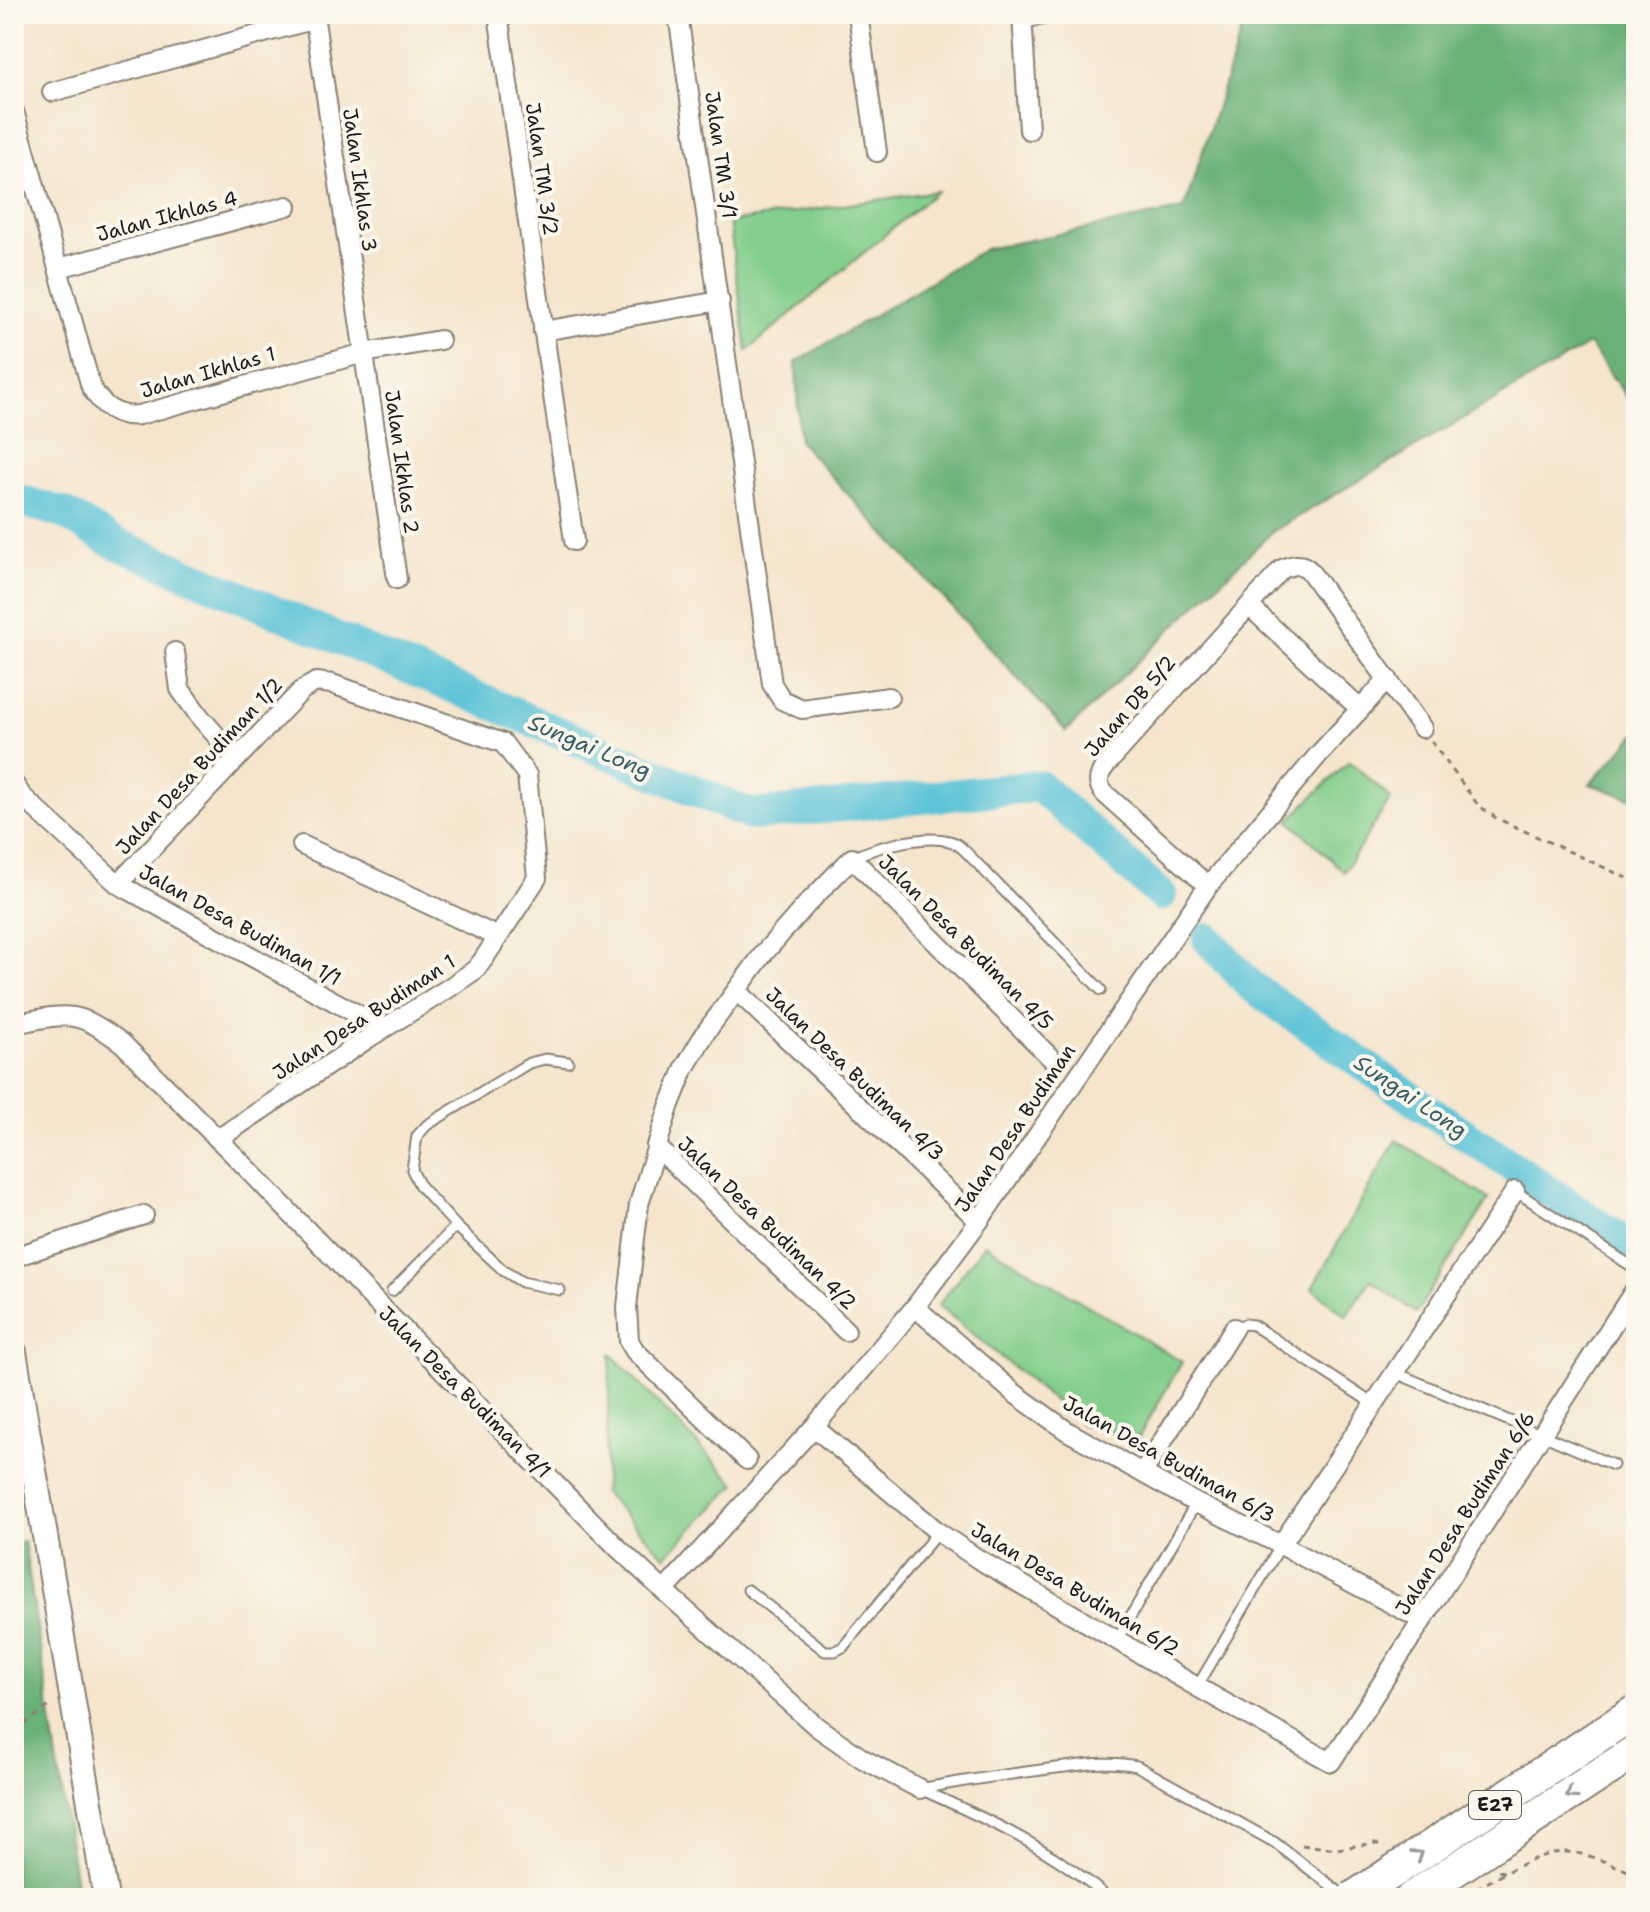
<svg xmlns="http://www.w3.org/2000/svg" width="1650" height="1912" font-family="'Shantell Sans',sans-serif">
<rect width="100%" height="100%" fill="#fbf7ec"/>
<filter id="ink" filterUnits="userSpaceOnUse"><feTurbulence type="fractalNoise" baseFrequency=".0125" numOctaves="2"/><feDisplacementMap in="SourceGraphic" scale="16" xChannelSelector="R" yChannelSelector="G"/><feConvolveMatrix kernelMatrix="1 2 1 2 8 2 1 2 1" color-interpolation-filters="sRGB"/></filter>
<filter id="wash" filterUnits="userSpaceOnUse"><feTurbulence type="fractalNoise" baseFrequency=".006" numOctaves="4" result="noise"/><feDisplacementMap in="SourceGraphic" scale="32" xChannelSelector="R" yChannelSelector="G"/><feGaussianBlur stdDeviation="1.8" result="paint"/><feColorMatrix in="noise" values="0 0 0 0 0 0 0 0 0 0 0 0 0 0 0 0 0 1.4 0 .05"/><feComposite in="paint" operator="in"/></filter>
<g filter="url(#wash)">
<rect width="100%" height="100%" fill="#f5e5cd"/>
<g fill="#83ce8c" stroke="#507554" stroke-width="2">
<path d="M937 191 747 351 729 222Z"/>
<path d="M1349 761 1391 798 1344 872 1289 820Z"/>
<path d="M1396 1140 1489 1199 1416 1313 1371 1280 1346 1316 1312 1288Z"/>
<path d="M985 1244 1182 1362 1138 1438 1083 1425 938 1305Z"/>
<path d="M611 1354 736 1484 665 1557 604 1493Z"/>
</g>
<g fill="#6ab178" stroke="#43664a" stroke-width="2">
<path d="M1284 14H1636V410L1589 344 1272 532 1066 731 799 441 796 362 985 249 1184 209 1244 23Z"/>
<path d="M1636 734V800L1590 784Z"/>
<path d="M24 1541 78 1898H14V1544Z"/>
</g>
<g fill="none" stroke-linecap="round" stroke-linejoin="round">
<g stroke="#5bc3d7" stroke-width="32">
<path d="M14 499 64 513 110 541 752 815 1039 786 1161 895"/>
<path d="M1208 939 1250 985 1401 1091 1624 1242"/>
</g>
</g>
</g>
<g filter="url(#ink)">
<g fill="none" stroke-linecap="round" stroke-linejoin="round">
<defs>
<g id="lane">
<path d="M852 858C875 847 924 834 949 841 955 842 960 846 965 851L1101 990"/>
<path d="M1515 1191 1636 1269"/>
<path d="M560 1290 522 1282 504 1271 456 1226 420 1186 412 1170 417 1136 427 1125 529 1063 545 1059 568 1062"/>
<path d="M392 1291 456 1226"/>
<path d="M1234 1328 1245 1324 1253 1325 1375 1405"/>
<path d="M1396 1373 1613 1465"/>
<path d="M14 1496V1502"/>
<path d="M748 1590 825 1651H835L843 1647 938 1532"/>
<path d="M1117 1640 1196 1503"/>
<path d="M1197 1687 1281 1545"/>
<path d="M920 1789C965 1780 1010 1774 1056 1768 1083 1765 1110 1760 1137 1766L1274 1842 1347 1898"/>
<path d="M920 1789C987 1819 1053 1849 1108 1898"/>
</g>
<g id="street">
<path d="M314 14 397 579"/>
<path d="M498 14 574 541"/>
<path d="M678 14 772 684 782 700 802 709 889 697"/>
<path d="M858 14 877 152"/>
<path d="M1022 14 1029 130"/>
<path d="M1023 19 1048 14"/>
<path d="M52 92 315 19"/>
<path d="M14 111 91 387C101 405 117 418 139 415L364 353 440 340"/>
<path d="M59 268 287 206"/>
<path d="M543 331 720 301"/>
<path d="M1249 606 1360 709"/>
<path d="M175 652 180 689 200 717 236 758"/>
<path d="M14 784 22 796 118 884 383 1028"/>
<path d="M302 845 498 937"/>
<path d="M118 884 302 690 316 682 332 684 503 743 527 775 537 878 483 960 475 970 449 988 370 1037 218 1139"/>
<path d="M1208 886 1104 793C1096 783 1098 775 1106 765L1282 569C1292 565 1301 562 1309 570L1422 728"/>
<path d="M737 991 979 1221"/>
<path d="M14 1024C68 1013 76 1009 122 1043L244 1165 378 1304 618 1548 664 1591 817 1727 863 1759 920 1789"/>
<path d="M656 1146 846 1331"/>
<path d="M14 1257 144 1215"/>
<path d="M915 1307 1014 1393 1067 1431 1196 1503 1281 1545 1422 1620"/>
<path d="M814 1427 938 1532 978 1559 1197 1687 1331 1762 1636 1288"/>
<path d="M747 1460 635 1351 629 1341 627 1307 639 1204 669 1107 685 1067 706 1032 764 953 807 904 852 858 1050 1057"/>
<path d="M1143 1472 1234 1328"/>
<path d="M1281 1545 1515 1191"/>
<path d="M664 1591 814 1427 915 1307 979 1221 1208 886 1319 754 1388 679"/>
</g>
<path id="secondary" d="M14 1352 106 1898"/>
</defs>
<use href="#lane" stroke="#888074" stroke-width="13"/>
<use href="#street" stroke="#888074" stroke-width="22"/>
<use href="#secondary" stroke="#888074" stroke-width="28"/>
<g stroke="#888074" stroke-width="3" stroke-dasharray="6 6" stroke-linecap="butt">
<path d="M1431 741 1478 805 1496 818 1636 882"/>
<path d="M14 1731 52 1704"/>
<path d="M1302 1845 1337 1849 1375 1843 1385 1846"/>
<path d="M1498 1871 1507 1873"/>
<path d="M1466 1894C1490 1882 1538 1851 1564 1852 1588 1852 1614 1866 1636 1874"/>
</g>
<use href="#lane" stroke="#fff" stroke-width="9"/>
<use href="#street" stroke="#fff" stroke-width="18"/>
<use href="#secondary" stroke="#fff" stroke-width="24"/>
<defs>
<g id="highway-bridge">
<path d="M1353 1898 1636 1711"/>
<path d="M1412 1898 1636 1751"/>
</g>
</defs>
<use href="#highway-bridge" stroke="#888074" stroke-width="36" stroke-linecap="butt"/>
<use href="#highway-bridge" stroke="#fff" stroke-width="32"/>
</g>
<defs><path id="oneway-chevron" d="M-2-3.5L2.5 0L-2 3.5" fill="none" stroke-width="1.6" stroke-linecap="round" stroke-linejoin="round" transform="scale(2)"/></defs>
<g stroke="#999">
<use href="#oneway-chevron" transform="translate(1571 1794) rotate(147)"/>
<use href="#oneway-chevron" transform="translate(1418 1855) rotate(-33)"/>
</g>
</g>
<g text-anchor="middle" stroke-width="8" stroke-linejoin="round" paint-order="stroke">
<rect fill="#fbf7ec" stroke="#5f5e5a" stroke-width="2" x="1469" y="1791" width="52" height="28" rx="6"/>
<g font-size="18" font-weight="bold" fill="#1c1c1c">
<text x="1495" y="1811">E27</text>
</g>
<g font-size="20" fill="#1c1c1c" stroke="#fbf7ec">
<text transform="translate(721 155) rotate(82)" y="7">Jalan TM 3/1</text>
<text transform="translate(542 169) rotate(82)" y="7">Jalan TM 3/2</text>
<text transform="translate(360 180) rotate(82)" y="7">Jalan Ikhlas 3</text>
<text transform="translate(167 216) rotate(-15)" y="7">Jalan Ikhlas 4</text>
<text transform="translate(208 372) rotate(-16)" y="7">Jalan Ikhlas 1</text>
<text transform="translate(402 462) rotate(82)" y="7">Jalan Ikhlas 2</text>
<text transform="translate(1130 706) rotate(-49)" y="7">Jalan DB 5/2</text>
<text transform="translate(199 766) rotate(-47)" y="7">Jalan Desa Budiman 1/2</text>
<text transform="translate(240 925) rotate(29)" y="7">Jalan Desa Budiman 1/1</text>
<text transform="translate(966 942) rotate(45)" y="7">Jalan Desa Budiman 4/5</text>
<text transform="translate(364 1017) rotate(-33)" y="7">Jalan Desa Budiman 1</text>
<text transform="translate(855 1074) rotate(44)" y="7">Jalan Desa Budiman 4/3</text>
<text transform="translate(1015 1128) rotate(-56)" y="7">Jalan Desa Budiman</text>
<text transform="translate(767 1223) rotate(44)" y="7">Jalan Desa Budiman 4/2</text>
<text transform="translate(465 1392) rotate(45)" y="7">Jalan Desa Budiman 4/1</text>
<text transform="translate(1169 1459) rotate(29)" y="7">Jalan Desa Budiman 6/3</text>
<text transform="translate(1465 1513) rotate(-57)" y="7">Jalan Desa Budiman 6/6</text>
<text transform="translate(1075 1589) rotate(31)" y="7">Jalan Desa Budiman 6/2</text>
</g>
<g font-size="22" font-style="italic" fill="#355f67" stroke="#fbf7ec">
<text transform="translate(590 746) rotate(23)" y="8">Sungai Long</text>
<text transform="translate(1411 1096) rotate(34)" y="8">Sungai Long</text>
</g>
</g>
<rect width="1650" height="1912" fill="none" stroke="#fbf7ec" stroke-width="48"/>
</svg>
